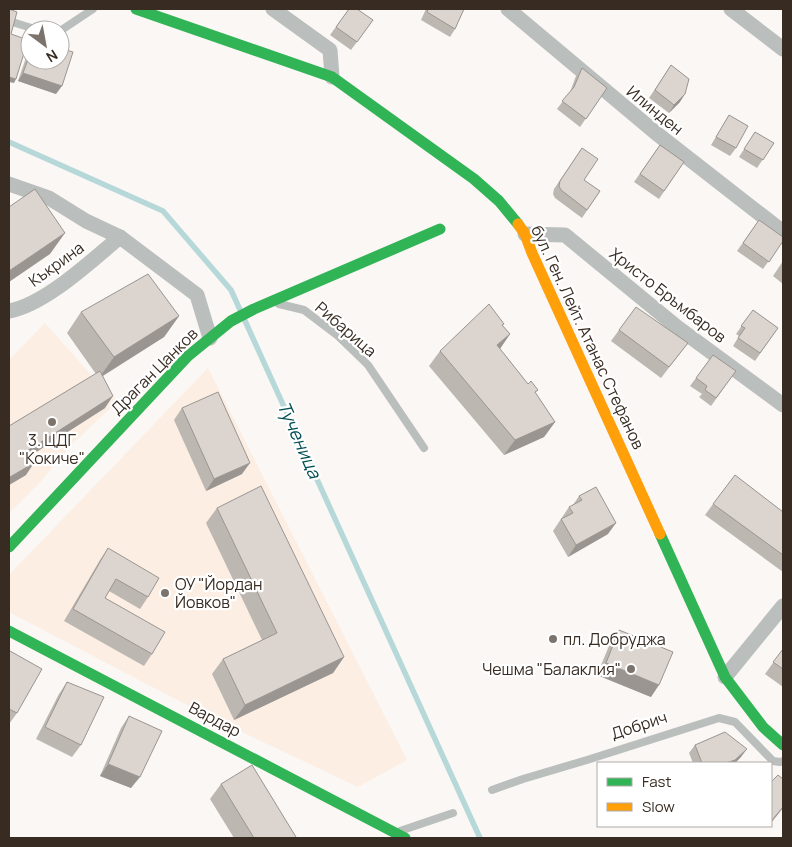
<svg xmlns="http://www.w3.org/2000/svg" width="792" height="847" font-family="Manrope,sans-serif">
<rect width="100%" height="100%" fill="#faf7f4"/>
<g fill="#fceee2">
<path d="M45 323 99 384 118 401 72 444 41 481 9 513V360Z"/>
<path d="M208 368 407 760 358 787 202 713 9 612V575Z"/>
</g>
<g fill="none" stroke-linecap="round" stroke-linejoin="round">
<path stroke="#b7d8d9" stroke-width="5.5" d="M9 142 163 211 231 290 480 838"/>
<g stroke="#babfbd" stroke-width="8">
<path d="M9 21 38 30"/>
<path d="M60 31 93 9"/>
<path d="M279 304 304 310 337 335 368 365 424 448"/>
<path d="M492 790 523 779 587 760 719 718 735 722 773 761 780 762 783 761"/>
<path d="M400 831 453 813"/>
</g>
<g stroke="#babfbd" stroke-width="15">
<path d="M273 9 330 50 332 77"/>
<path d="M508 9 656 133 783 232"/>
<path d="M731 9 783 49"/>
<path d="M9 184 49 198 86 221 120 237 197 295 210 338"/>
<path d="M525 234 565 235 677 327 783 405"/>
<path d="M9 311C45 305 92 260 120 237"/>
<path d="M725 677 783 606"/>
</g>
<g stroke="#30b455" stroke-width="11">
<path d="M136 9 332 77 474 179 499 201 518 224"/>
<path d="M660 534 725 677 763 727 783 745"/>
<path d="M9 547 188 356 231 321 254 309 440 229"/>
<path d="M9 631 405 838"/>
</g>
<path stroke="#ff9f0a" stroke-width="11" d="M518 224 525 234 532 253 660 534"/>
</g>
<g fill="#bdb7b2">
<path d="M349 9 373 20 351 50 330 35Z"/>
<path d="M426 9H464L455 29 450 37 421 20Z"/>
<path d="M30 46V60L56 94 18 81Z"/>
<path d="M671 65 680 102 669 113 649 98Z"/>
<path d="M582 68 607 88 580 127 557 109 570 92 576 76Z"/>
<path d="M729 115 736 148 730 156 711 145Z"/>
<path d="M755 132 774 143 757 168 739 157Z"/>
<path d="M660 145 684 162 659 199 634 182Z"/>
<path d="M582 148 584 180 600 191 582 218 555 198 553 194 554 189Z"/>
<path d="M759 220 783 241 763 269 737 251Z"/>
<path d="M783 261V284L773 276Z"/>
<path d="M753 310 778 328 755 361 733 346 739 336 736 334Z"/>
<path d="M81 312 179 316 164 337 103 376 105 408 30 456 26 475 9 485V426L96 374 67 333Z"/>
<path d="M503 326 510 334 500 349 528 384 538 390 535 393 555 422 544 437 504 455 429 366 440 351Z"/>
<path d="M619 330 688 343 661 378 611 341Z"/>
<path d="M713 355 736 371 711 406 699 397 702 394 690 386Z"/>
<path d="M182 408 242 474 206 491 174 420Z"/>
<path d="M579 496 608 534 568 557 553 531 569 507 573 505Z"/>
<path d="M713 504 783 512V572L705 515Z"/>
<path d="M217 508 344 657 333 673 234 720 212 674 223 659 262 640 206 523Z"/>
<path d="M108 548 148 597 140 609 109 591 105 598 152 654 144 666 64 621 100 560Z"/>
<path d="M619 630 651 697 597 675 611 641Z"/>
<path d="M783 649V687L765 674Z"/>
<path d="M9 653 17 713 9 724Z"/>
<path d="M67 682 81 745 72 757 36 739 59 694Z"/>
<path d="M129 716 131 788 100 776 121 728Z"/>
<path d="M695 745 741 757 735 763H693L689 753Z"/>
<path d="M221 784 295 838H234L210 799Z"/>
</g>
<g fill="#9a9591">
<path d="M23 73 62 86 56 94 18 81Z"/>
<path d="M9 77 16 79 14 83 9 82Z"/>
<path d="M685 94 680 102 669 113 674 105Z"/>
<path d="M65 233 50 254 9 282V271Z"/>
<path d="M179 316 164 337 99 378 114 357Z"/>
<path d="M510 334 499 350 497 345Z"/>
<path d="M113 396 105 408 19 463 27 451Z"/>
<path d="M555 422 544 437 504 455 515 440Z"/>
<path d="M34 463 26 475 9 485V479L10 477Z"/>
<path d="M250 463 242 474 206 491 214 479Z"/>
<path d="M616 523 608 534 568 557 576 545Z"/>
<path d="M344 657 333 673 234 720 245 705Z"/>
<path d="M606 663 659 685 651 697 597 675Z"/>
<path d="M747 749 741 757 735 763H726Z"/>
<path d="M108 764 140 777 131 788 100 776Z"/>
<path d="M783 807V808L771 823 772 820Z"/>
</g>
<g fill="#dcd5cf" stroke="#9a9591">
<path d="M9 9 17 12 11 34 28 40 16 79 9 77Z"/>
<path d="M349 9H357L373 20 357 42 336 27Z"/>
<path d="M428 9H464L455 29 427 12Z"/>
<path d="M60 48 73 52 62 86 23 73 30 54V60H60Z"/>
<path d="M671 65 689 79 685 94 674 105 655 90Z"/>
<path d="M582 68 607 88 586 119 562 101 574 87Z"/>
<path d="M729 115 748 126 736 148 716 137Z"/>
<path d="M755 132 774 143 763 160 744 149Z"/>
<path d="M660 145 684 162 664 191 640 174Z"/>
<path d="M582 148 598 159 584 180 600 191 587 210 561 190 559 186 560 181Z"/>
<path d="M35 189 65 233 9 271V207Z"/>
<path d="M759 220 783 237V241L769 262 743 243Z"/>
<path d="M148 274 179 316 114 357 81 312Z"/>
<path d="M489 304 504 324 502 325 510 334 497 345 528 384 531 381 538 390 535 392 555 422 515 440 440 351Z"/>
<path d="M636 307 688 343 669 367 619 330Z"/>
<path d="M753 310 778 328 760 353 738 338 745 328 741 326Z"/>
<path d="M713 355 736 371 716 398 705 390 707 386 696 378Z"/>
<path d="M100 371 113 396 27 451 34 463 10 477 9 475V426Z"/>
<path d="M218 392 250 463 214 479 182 408Z"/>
<path d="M735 475 783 512V555L713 504Z"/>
<path d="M261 486 344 657 245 705 223 659 277 633 217 508Z"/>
<path d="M596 487 616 523 576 545 561 519 573 513 569 507 582 500 579 496Z"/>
<path d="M108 548 159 578 148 597 116 579 105 598 165 632 152 654 73 609Z"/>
<path d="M619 630 673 652 659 685 606 663Z"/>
<path d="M783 649V669L773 662Z"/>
<path d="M10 651 42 669 17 713 9 709V654Z"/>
<path d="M67 682 104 697 81 745 45 727Z"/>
<path d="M129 716 162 731 140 777 108 764Z"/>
<path d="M725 732 747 749 735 760 726 763H702L695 745Z"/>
<path d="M252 765 296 837 294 838H254L221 784Z"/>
<path d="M778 775 783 779V807L772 820H771V782Z"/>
</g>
<g fill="#7c736c" stroke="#fff" stroke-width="2">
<circle cx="52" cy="422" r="5"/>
<circle cx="165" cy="593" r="5"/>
<circle cx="553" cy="639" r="5"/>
<circle cx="631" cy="669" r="5"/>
</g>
<g text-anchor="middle" stroke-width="4.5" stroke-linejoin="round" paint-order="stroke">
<g font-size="16" fill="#382c22" stroke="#fff">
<text transform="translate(655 110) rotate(39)" y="6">Илинден</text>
<text transform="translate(56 264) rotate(-36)" y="6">Къкрина</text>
<text transform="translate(668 295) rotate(38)" y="6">Христо Бръмбаров</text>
<text transform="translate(346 329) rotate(41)" y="6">Рибарица</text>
<text transform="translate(588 337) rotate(65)" y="6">бул. Ген. Лейт. Атанас Стефанов</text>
<text transform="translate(154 371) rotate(-45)" y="6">Драган Цанков</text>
<text transform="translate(215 719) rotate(28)" y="6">Вардар</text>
<text transform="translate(639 725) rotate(-18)" y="6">Добрич</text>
</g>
<g font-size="16" fill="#382c22" stroke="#fff" text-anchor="start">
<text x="52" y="446" text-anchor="middle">3. ЦДГ<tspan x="52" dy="18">"Кокиче"</tspan></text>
<text x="175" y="590">ОУ "Йордан<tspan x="175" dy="18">Йовков"</tspan></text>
<text x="563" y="645">пл. Добруджа</text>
<text x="621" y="675" text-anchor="end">Чешма "Балаклия"</text>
</g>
<g font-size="18" font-style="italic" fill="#014d51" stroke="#fff">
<text transform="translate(299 440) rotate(66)" y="6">Тученица</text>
</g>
</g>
<rect width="792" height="847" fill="none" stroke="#382c22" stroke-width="20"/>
<rect x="597" y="762" width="175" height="65" fill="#ffffff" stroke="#afaba7"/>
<rect x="607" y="778" width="25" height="8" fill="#30b455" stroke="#afaba7"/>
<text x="642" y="787" font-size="15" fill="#382c22">Fast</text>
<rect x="607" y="803" width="25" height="8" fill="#ff9f0a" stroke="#afaba7"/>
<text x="642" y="812" font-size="15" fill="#382c22">Slow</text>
<g transform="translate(45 45) rotate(148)"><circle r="24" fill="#ffffff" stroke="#afaba7"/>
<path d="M0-4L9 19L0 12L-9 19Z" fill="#7c736c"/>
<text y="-8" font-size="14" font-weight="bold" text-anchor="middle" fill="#382c22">N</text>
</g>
</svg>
